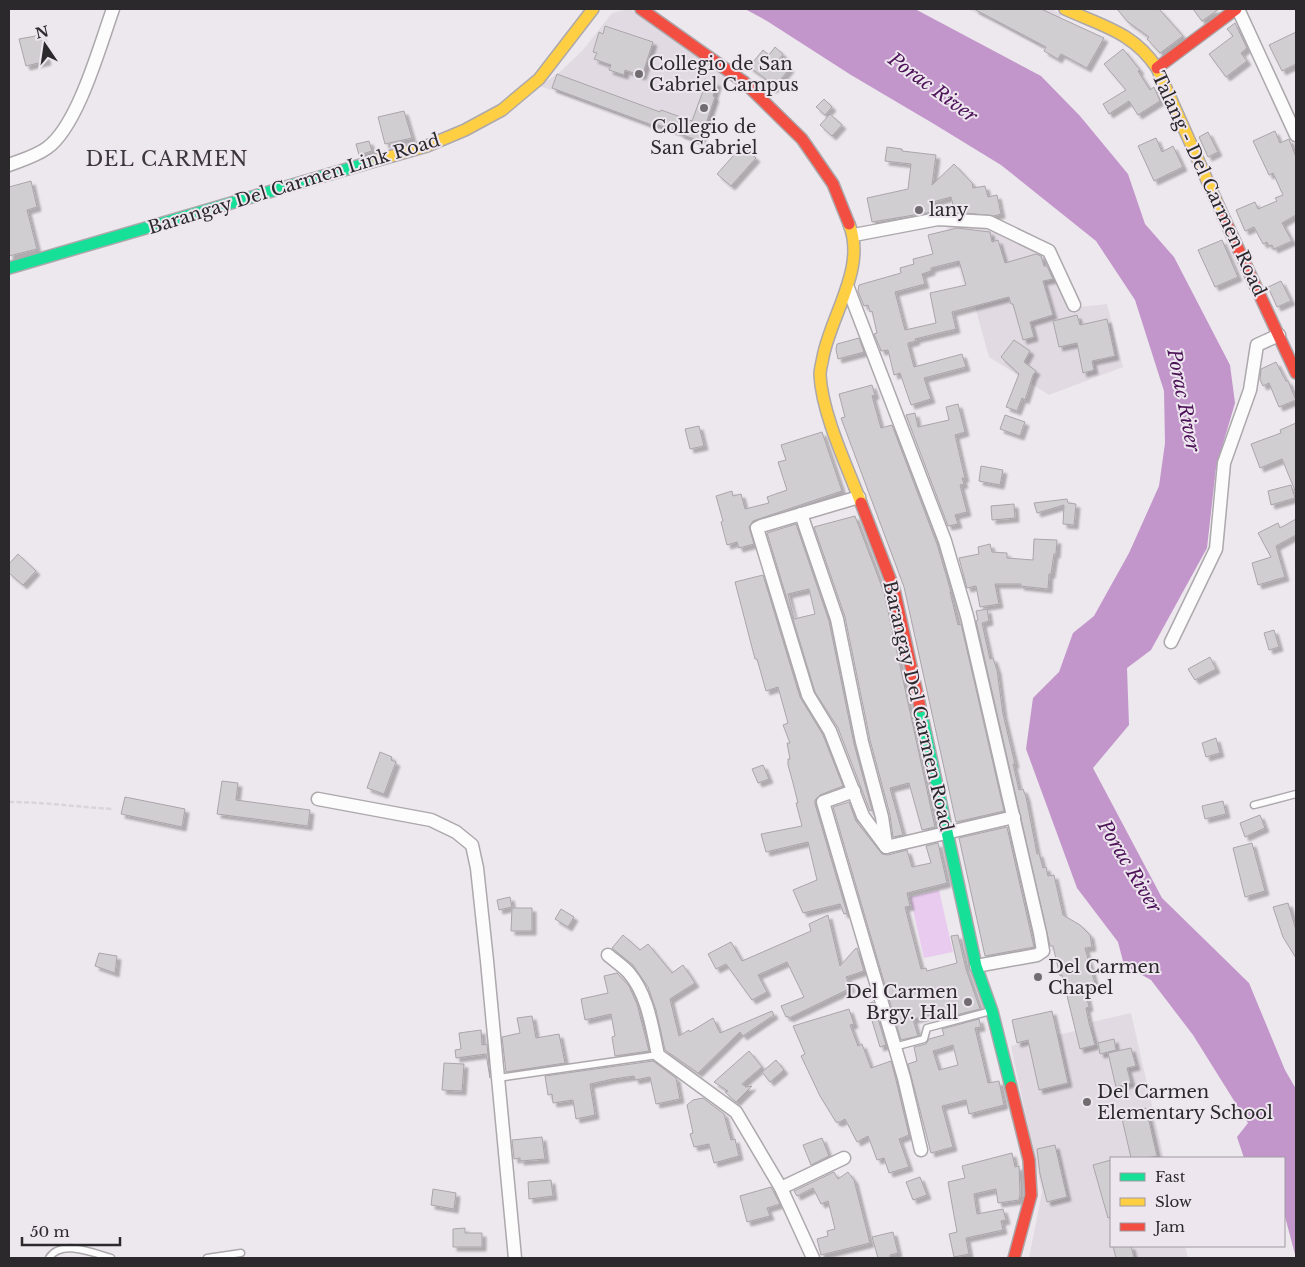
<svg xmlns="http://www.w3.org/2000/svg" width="1305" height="1267" font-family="'Libre Baskerville',serif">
<defs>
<filter id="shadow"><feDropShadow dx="4" dy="4" stdDeviation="1" flood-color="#0004"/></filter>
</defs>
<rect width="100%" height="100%" fill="#ede8ed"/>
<g fill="#e2dae3">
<path d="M628 9 636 12 727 77 702 145 540 86 561 71 583 50 612 13Z"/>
<path d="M967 9H1051L1062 14 1043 49 992 20Z"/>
<path d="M990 223 1049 257 1071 308 1107 304 1123 367 1049 395 989 357 969 285 964 286 947 227Z"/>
<path d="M1131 1013 1164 1158H1111V1246H1185L1188 1258H1029L1042 1192 1011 1046 1092 1027V1022Z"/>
</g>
<path fill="#e8cbee" d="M939 890 953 952 924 958 910 897Z"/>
<path fill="#c296cb" d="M745 9H915L1041 76 1080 116 1128 174 1145 224 1174 257 1230 365 1235 403 1216 468 1207 548 1151 650 1127 668 1129 725 1093 768 1162 898 1249 983 1285 1070 1296 1089V1258L1284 1213V1158H1244L1237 1137 1248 1123 1193 1035 1151 980 1124 965 1118 942 1077 888 1026 749 1033 698 1059 672 1073 633 1094 616 1129 553 1159 486 1165 443 1164 391 1135 300 1096 241 1001 165 934 124 851 75 767 21Z"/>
<g fill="#d1ced2" stroke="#a9a5a9" fill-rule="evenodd" filter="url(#shadow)">
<path d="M974 9H1041L1104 38 1087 68 1061 54 1058 59 1044 51 1046 47Z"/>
<path d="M1117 9H1159L1183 36 1160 53 1147 39 1149 37 1128 22Z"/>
<path d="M1193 9H1219L1202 21Z"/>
<path d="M1235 23 1247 48 1241 53 1247 61 1226 77 1209 54 1233 36 1227 29Z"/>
<path d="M605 26 653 42 642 76 625 70 624 75 609 70 611 65 594 59 597 53 593 52 599 32 603 34Z"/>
<path d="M1296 32V64L1282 71 1269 45Z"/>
<path d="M41 35 47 61 26 66 19 39Z"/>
<path d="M775 47 783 54 779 60 790 68 773 89 764 82 766 79 749 67 763 50 769 55Z"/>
<path d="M1123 49 1140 70 1138 71 1150 90 1154 87 1160 101 1138 115 1129 101 1109 114 1103 104 1126 90 1104 64Z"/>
<path d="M557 74 660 112 661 110 692 121 703 91H701L705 79 717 83 713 96 715 97 700 141 680 134V132L652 123V125L552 88Z"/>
<path d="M824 99 832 107 825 115 816 107Z"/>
<path d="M404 111 412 138 385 144 378 117Z"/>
<path d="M830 114 842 125 832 136 820 125Z"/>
<path d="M1275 131 1280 143 1289 139 1296 157V215L1282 223 1292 241 1274 249 1272 245 1269 246 1267 242 1263 244 1254 227 1245 231 1236 210 1255 202 1258 209 1277 201 1275 198 1283 195 1273 173 1269 175 1253 141Z"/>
<path d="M1208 132 1218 152 1208 157 1199 137Z"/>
<path d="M1156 138 1162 152 1173 146 1183 167 1154 181 1138 146Z"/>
<path d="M369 141 372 151 359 155 356 144Z"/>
<path d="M742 146 756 158 731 186 717 174Z"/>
<path d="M887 147 902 149V151L936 155 932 185 954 164 972 183 973 188 985 186 988 197 997 195 1001 214 994 216 955 212 951 197 929 203 932 212 872 222 867 198 908 189 911 164 885 161Z"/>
<path d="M31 181 37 207 27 210 37 249 9 256V187Z"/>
<path d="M957 228 990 232 992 242 998 240 1005 263 1036 254 1041 256 1044 266H1047L1053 279 1043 281 1053 315 1030 322 1034 337 1023 340 1013 304H1011L1009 297 952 312 956 329 915 339 916 341 908 343V345L914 367 962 354 966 367 924 378 931 399 911 405 900 373 894 375 888 350 881 351 880 348 874 334 877 333 872 311 870 312 868 305 864 306 858 291 859 285 901 273 900 268 914 264 913 259 933 254 928 235ZM959 261 966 285 930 293 936 323 905 330 895 292 925 284 922 274 931 271V268Z"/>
<path d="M1222 240 1238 277 1215 287 1198 250Z"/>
<path d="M1281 281 1291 301 1277 307 1268 287Z"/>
<path d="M1077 315 1080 325 1107 319 1115 356 1092 361 1094 370 1083 373 1077 343 1059 347 1053 321Z"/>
<path d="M859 338 864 352 838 359 836 349 837 344Z"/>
<path d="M1014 340 1030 351 1024 362 1036 371 1033 375 1025 400 1022 398 1017 411 1006 407 1019 374 1001 357Z"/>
<path d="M1276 362 1286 381H1288L1296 400 1279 407 1269 383 1263 386 1260 380 1261 369Z"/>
<path d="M872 385 875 395 872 396 881 428 892 425 937 544 951 592H950L958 625 961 624 1004 811 956 822 904 587 841 418 845 417 839 394Z"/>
<path d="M958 404 965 432 955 435 965 478H962L964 484 960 485 967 512 955 515 958 524 948 526 906 415 915 413 918 427 949 420 946 407Z"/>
<path d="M1005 415 1025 422 1020 436 1000 429Z"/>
<path d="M1296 423V493L1282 459 1260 468 1251 444 1281 433 1280 430Z"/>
<path d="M699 426 704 446 690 449 685 429Z"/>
<path d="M822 432 842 491 753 521 749 527 754 544 739 548 737 542 727 545 721 522 723 521 716 496 732 491 733 496 741 494 745 509 769 503 767 497 787 490 778 462 786 460 781 445Z"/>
<path d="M981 466 1003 470 1000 485 979 481Z"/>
<path d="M1291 485 1295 498 1271 505 1268 491Z"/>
<path d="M1067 499 1068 503 1076 504 1074 525 1063 524 1064 505 1037 513 1034 503Z"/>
<path d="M1014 504 1015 518 992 520 991 506Z"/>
<path d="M855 516 884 592 935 827 922 830 909 783 890 788 903 835 893 837 890 815 870 740 845 617 814 527Z"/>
<path d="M1296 519V535L1276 546 1285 577 1258 585 1252 563 1271 557 1258 533 1278 523 1280 528Z"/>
<path d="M796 524 829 621 854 744 872 810 870 811 838 728 815 692 767 533ZM809 589 815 614 794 619 788 594Z"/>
<path d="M1034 539 1057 540 1056 554H1054L1051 574H1049L1048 589 1020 586 1021 584H995L999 604 980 607 976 586 967 588 959 558 979 554 978 547 990 544 992 552 1007 553V558L1033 560Z"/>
<path d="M18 554 36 571 23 585 9 573V564Z"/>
<path d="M763 575 800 697 823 735 843 786 820 795 815 800V804L847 913 844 914 840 904 803 913 793 890 817 880 808 842 766 852 761 834 802 826 796 803H798L793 783 788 765V759H790L787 743H790L783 725 788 723 778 687 766 691 757 659H755L735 582Z"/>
<path d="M987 609 989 621 982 623 990 659 993 658 997 670 1003 714 1015 764H1013L1019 790 1023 789 1026 797 1037 854 1039 853 1043 868 1046 867 1048 876 1054 875 1063 915 1080 925 1090 935 1092 947 1085 948 1096 987 1085 990 1089 1007 1086 1008 1089 1023 1095 1045 1080 1049 1062 975 1060 976 1053 946H1050L976 621 978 620 976 611Z"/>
<path d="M1274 630 1279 647 1269 650 1264 633Z"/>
<path d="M1210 657 1216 669 1195 680 1188 669Z"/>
<path d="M1216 738 1220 753 1206 757 1202 743Z"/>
<path d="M380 752 392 757 391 760 396 762 384 794 367 788Z"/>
<path d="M763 765 769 779 758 783 752 769Z"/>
<path d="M222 781 238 783 236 800 310 810 308 826 217 814Z"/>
<path d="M125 797 185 809 182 827 121 814Z"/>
<path d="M1223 801 1226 814 1205 819 1202 806Z"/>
<path d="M849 802 856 821 882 854 888 855 907 850 912 867 931 863 926 846 938 843 947 883 907 893 910 906 905 907 921 969 926 968 927 971 957 963 951 936 958 935 966 969 980 1009 940 1019 938 1014 913 1019 918 1036 901 1040 833 807Z"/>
<path d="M1260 815 1265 828 1245 837 1240 823Z"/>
<path d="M1007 827 1034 947 985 956 959 838Z"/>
<path d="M1252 843 1265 891 1245 897 1233 848Z"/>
<path d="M510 897 512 907 499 910 497 900Z"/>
<path d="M1288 903 1296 930V958L1283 937 1273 907Z"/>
<path d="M512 908H532V931H511Z"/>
<path d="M561 909 574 917 568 927 555 919Z"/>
<path d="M828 915 840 966 855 949 857 948 864 971 846 977 851 988 789 1018 788 1016 786 1017 781 1006 804 997 787 962 758 975 767 992 752 1000 726 964 716 969 708 954 731 942 742 961 811 931 809 924Z"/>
<path d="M623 935 640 950 648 944 672 973 683 965 695 983 670 999 679 1036 689 1030 690 1032 713 1018 720 1033 772 1011 774 1015 743 1036 740 1032 698 1073 665 1050 656 1010 648 987 633 965 612 948Z"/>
<path d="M99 953 117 956 115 973 95 966Z"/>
<path d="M617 973 629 986 637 1004 649 1051 615 1056 612 1037 615 1036 611 1014 585 1020 581 999 608 993 604 976Z"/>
<path d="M873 1002 886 1045 880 1047 867 1004Z"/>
<path d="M849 1009 854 1024 850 1025 858 1046 862 1044 871 1068 891 1061 896 1080 909 1135 899 1139 909 1167 889 1173 884 1158 877 1160 868 1136 857 1142 845 1119 840 1122H836L820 1096 801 1056 805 1054 793 1026Z"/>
<path d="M1052 1011 1068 1083 1039 1090 1028 1040 1017 1043 1012 1020Z"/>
<path d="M532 1016 536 1038 559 1034 565 1063 506 1072 502 1037 520 1033 517 1018Z"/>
<path d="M979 1019 981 1027 975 1028 988 1083 999 1081 1004 1105 969 1114 966 1100 942 1106 953 1147 931 1153 908 1064 917 1061 914 1047 926 1044 929 1039 944 1035 942 1029ZM953 1045 958 1065 939 1070 933 1051Z"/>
<path d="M481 1030 482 1045 487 1044 490 1078 486 1054 456 1058 455 1050 461 1049 459 1033Z"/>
<path d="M1114 1039 1116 1050 1100 1054 1098 1043Z"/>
<path d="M1131 1048 1136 1066 1127 1068 1131 1083 1116 1087 1108 1053Z"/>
<path d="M749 1051 762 1067 742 1084 746 1087 752 1086 736 1102 725 1092 728 1091 714 1082Z"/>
<path d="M776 1060 784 1070 770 1082 762 1072Z"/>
<path d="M653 1061 676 1078 680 1099 656 1104 650 1077 635 1080 634 1076 613 1079 590 1084 595 1115 576 1119 573 1100 553 1103 552 1094 548 1095 545 1076Z"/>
<path d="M444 1063 464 1064 462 1091 442 1090Z"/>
<path d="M703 1098 724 1114 731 1140 735 1139 739 1156 714 1163 709 1144 694 1147 690 1134 693 1133 687 1105 693 1100Z"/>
<path d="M1146 1108 1157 1156 1147 1158H1131L1121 1114Z"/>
<path d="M542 1137 545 1159 520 1161V1158L514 1159 512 1140Z"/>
<path d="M822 1138 829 1156 811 1165 803 1145Z"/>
<path d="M1055 1145 1067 1197 1047 1202 1040 1174 1037 1149Z"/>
<path d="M1012 1153 1015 1167 1019 1166 1020 1194 1019 1200 998 1203 996 1189 974 1194 977 1214 1003 1209 1006 1220 1001 1221 1003 1230 966 1238 969 1254 954 1257 949 1234 957 1232 948 1182 965 1178 962 1166Z"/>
<path d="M1111 1160V1217L1108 1218 1093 1165Z"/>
<path d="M834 1172 838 1179 848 1172 854 1180 870 1243 821 1255 817 1239 828 1236 827 1231 835 1229 828 1201 821 1204 813 1188 797 1196 794 1191Z"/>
<path d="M920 1177 927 1195 913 1200 906 1182Z"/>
<path d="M551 1180 553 1196 529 1199 528 1182Z"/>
<path d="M771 1187 780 1204 767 1208 770 1216 747 1222 740 1196Z"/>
<path d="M433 1189 456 1193 454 1209 431 1205Z"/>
<path d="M465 1228V1233H482V1247H453V1229Z"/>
<path d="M893 1232 898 1253 890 1255V1258H878L872 1237Z"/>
<path d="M1113 1246H1131L1134 1258H1116Z"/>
</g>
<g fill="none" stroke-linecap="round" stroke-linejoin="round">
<defs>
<g id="lane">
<path d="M1254 805 1296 794"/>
<path d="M894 1047 924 1039 927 1028 991 1011"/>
<path d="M498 1078 658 1055"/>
<path d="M49 1258C61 1239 94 1253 111 1258"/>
<path d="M207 1258 241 1253"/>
</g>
<g id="street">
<path d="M1238 9 1296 135"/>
<path d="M9 165C22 160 36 156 47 148 78 126 100 45 113 9"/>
<path d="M854 235 938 219 989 222 1049 251 1074 305"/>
<path d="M848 288 945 541 967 616 1040 933 1043 951 1037 955 976 966"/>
<path d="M859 497 761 526 757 528 808 695 830 731 863 816 886 847"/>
<path d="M801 514 837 619 862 742 882 817 886 844"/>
<path d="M1171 642 1216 549 1224 463 1250 390 1257 345 1279 335"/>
<path d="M854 791 823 802 904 1078 921 1150"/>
<path d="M318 799 431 820 456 832 472 845 477 868 487 961 515 1258"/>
<path d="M886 847 1014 817"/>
<path d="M608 955C615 961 624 967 629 973 648 995 652 1028 658 1055L736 1112 781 1188 813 1258"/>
<path d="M781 1188 844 1158"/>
</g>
<g id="fast">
<path d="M9 268 378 160"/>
<path d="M920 707 976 966 992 1011 1011 1087"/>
</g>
<g id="slow">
<path d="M1065 9C1102 26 1133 32 1157 68L1223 216"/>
<path d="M378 160 427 146 465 130 502 110 539 79 593 9"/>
<path d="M849 224C867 267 831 315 823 357 822 363 820 369 820 375 822 414 847 466 861 503"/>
</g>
<g id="jam">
<path d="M641 9 744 82 802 139 833 184 849 224"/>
<path d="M1157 68 1236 9"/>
<path d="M1223 216 1296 373"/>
<path d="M861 503 894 589 920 707"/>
<path d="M1011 1087 1029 1160 1031 1195 1014 1258"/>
</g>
</defs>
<use href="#lane" stroke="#aca8ac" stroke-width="9"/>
<use href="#street" stroke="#aca8ac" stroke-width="15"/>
<use href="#fast" stroke="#aca8ac" stroke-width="14"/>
<use href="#slow" stroke="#aca8ac" stroke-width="14"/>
<use href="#jam" stroke="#aca8ac" stroke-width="14"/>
<path stroke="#d7d5d7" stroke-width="2.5" stroke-dasharray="5 2.5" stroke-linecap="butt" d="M9 802C44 802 78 807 113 809"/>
<use href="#lane" stroke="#fcfcfc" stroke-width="6"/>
<use href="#street" stroke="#fcfcfc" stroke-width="12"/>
<use href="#fast" stroke="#16e098" stroke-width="11"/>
<use href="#slow" stroke="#ffcf43" stroke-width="11"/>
<use href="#jam" stroke="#f24e42" stroke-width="11"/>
</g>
<g fill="#706c70" stroke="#eee6ef" stroke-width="2">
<circle cx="639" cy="74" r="5"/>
<circle cx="704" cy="108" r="5"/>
<circle cx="919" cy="210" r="5"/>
<circle cx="1038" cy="977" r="5"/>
<circle cx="968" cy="1002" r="5"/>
<circle cx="1087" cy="1102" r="5"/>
</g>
<g text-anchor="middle" stroke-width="4" stroke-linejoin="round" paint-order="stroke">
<g font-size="18" fill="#2c292d" stroke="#eee6ef" text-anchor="start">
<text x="649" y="70">Collegio de San<tspan x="649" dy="21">Gabriel Campus</tspan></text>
<text x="704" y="133" text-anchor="middle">Collegio de<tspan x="704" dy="21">San Gabriel</tspan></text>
<text x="929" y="216">lany</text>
<text x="1048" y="973">Del Carmen<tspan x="1048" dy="21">Chapel</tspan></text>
<text x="958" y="998" text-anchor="end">Del Carmen<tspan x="958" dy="21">Brgy. Hall</tspan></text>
<text x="1097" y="1098">Del Carmen<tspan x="1097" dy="21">Elementary School</tspan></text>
</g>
<g font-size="18" fill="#2c292d" stroke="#eee6ef">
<text transform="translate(294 184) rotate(-17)" y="6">Barangay Del Carmen Link Road</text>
<text transform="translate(1209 184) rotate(65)" y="6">Talang - Del Carmen Road</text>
<text transform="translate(918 706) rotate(77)" y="6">Barangay Del Carmen Road</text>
</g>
<g font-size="19" font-style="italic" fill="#4d1358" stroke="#eee6ef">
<text transform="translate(933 87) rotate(36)" y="7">Porac River</text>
<text transform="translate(1184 400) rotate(79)" y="7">Porac River</text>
<text transform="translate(1130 866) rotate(59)" y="7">Porac River</text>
</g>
<g font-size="20" letter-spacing="1" fill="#3c363d" stroke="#eee6ef">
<text x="167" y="166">DEL CARMEN</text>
</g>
</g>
<rect width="1305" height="1267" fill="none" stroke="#2c292d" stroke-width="20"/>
<rect x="1110" y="1157" width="175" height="90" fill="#eee6ef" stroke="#a09aa1"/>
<rect x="1120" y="1173" width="25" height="8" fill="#16e098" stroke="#a09aa1"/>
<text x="1155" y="1182" font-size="15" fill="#2c292d">Fast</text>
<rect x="1120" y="1198" width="25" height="8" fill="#ffcf43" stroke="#a09aa1"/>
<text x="1155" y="1207" font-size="15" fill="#2c292d">Slow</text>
<rect x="1120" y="1223" width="25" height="8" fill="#f24e42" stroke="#a09aa1"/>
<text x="1155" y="1232" font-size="15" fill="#2c292d">Jam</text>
<g transform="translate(45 45) rotate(347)" stroke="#eee6ef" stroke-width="4" paint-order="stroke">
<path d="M0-4L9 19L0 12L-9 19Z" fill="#2c292d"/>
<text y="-8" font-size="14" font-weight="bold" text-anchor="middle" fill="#2c292d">N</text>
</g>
<path d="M22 1237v8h98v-8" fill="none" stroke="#2c292d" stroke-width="2.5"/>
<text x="30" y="1237" font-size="15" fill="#2c292d" stroke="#eee6ef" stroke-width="4" paint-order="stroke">50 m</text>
</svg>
